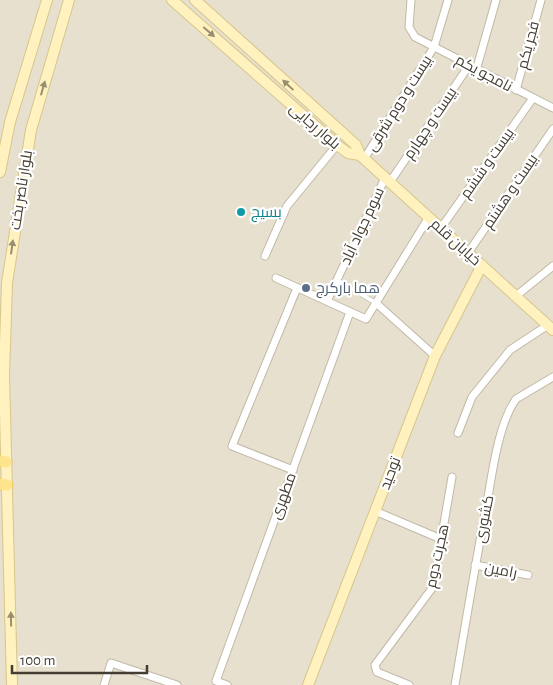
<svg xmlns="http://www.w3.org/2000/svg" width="553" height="685" font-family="'Alegreya Sans',Cairo,sans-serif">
<rect width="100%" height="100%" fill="#f2eee1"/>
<rect fill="#e7e0cf" x="0" y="0" width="553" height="685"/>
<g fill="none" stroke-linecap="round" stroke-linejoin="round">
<defs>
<path id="lane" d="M337 280 376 303"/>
<g id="street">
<path d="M411 0 409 27 415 37 553 108"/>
<path d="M477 67 496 0"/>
<path d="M516 90 541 0"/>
<path d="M364 159 434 47 448 0"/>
<path d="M390 182 470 64"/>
<path d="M441 228 533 98"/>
<path d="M468 253 553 129"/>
<path d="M265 256 287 206 337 145"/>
<path d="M276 278 366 319 429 217"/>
<path d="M516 296 553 266"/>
<path d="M327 301 385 178"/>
<path d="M376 303 435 356"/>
<path d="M458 433 472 397 510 350 548 325"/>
<path d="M293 470 232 446 297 288"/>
<path d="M375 511 441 539"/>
<path d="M475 565 528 575"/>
<path d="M104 685 111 663 177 685"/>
<path d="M227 685 216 681 350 312"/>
<path d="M409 685 377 672 375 665 433 587 452 477"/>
<path d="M455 685C466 622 476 560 488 497 493 468 499 423 516 399L553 377"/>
</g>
<g id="secondary">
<path d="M172 0 337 145 348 153 360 155"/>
<path d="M195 0 356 145 360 155 553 330"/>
<path d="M0 172 10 122 47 0"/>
<path d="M12 685 4 375 7 283 31 130 69 0"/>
<path d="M308 685 435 356 482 265"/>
</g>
<g id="primary">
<path d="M0 461 6 462"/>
<path d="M0 484 7 485"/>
</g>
</defs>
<use href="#lane" stroke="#c1b9a6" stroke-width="5.5"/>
<use href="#street" stroke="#c1b9a6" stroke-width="9"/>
<use href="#secondary" stroke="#d6c68d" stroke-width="12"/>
<use href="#primary" stroke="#ecc655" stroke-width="13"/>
<use href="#lane" stroke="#fff" stroke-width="4"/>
<use href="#street" stroke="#fff" stroke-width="7"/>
<use href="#secondary" stroke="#fff2bf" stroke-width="10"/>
<use href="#primary" stroke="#ffe48e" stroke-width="11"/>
</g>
<defs><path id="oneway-solid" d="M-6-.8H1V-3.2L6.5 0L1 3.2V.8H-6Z" transform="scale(1.25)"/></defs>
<g fill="#988f71">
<use href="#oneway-solid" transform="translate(209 32) rotate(41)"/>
<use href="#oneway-solid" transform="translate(288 85) rotate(-137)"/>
<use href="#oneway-solid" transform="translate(43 88) rotate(-74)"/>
<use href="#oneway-solid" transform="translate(12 247) rotate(-82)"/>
<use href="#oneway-solid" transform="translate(11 619) rotate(-91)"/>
</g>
<circle fill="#0f9aa8" stroke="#fff" stroke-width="2" cx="241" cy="212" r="5"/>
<circle fill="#5c6f8a" stroke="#fff" stroke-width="2" cx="306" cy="288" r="5"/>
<g text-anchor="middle" stroke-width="4.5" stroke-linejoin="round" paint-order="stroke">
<g font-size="15" fill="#443e32" stroke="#fff">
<text transform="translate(528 45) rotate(-75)" y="5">فجر یکم</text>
<text transform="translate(484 73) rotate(28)" y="5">نامجو یکم</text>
<text transform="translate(399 103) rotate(-58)" y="5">بیست و دوم شرقی</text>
<text transform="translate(430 123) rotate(-56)" y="5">بیست و چهارم</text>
<text transform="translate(315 126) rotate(41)" y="5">بلوار رجایی</text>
<text transform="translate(487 163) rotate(-55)" y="5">بیست و ششم</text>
<text transform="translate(21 190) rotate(-81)" y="5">بلوار ناصر بخت</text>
<text transform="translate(510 191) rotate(-56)" y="5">بیست و هشتم</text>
<text transform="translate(362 226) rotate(-65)" y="5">سوم جواد آباد</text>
<text transform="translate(456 242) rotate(42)" y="5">خیابان قلم</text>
<text transform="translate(390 473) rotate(-69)" y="5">توحید</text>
<text transform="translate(283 496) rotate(-70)" y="5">مطهری</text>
<text transform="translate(484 519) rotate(-79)" y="5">کشوری</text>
<text transform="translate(437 556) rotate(-78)" y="5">هجرت دوم</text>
<text transform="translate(501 570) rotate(11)" y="5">رامین</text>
</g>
<g font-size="15" fill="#0d838f" stroke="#fff" text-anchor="start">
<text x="251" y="217">بسیج</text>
</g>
<g font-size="15" fill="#4e5e75" stroke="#fff" text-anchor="start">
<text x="316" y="293">هما بارکرج</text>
</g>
</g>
<path d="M12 665v8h135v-8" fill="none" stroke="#443e32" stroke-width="2.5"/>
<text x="20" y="665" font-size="15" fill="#443e32" stroke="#ffffff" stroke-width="4" paint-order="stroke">100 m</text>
</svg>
